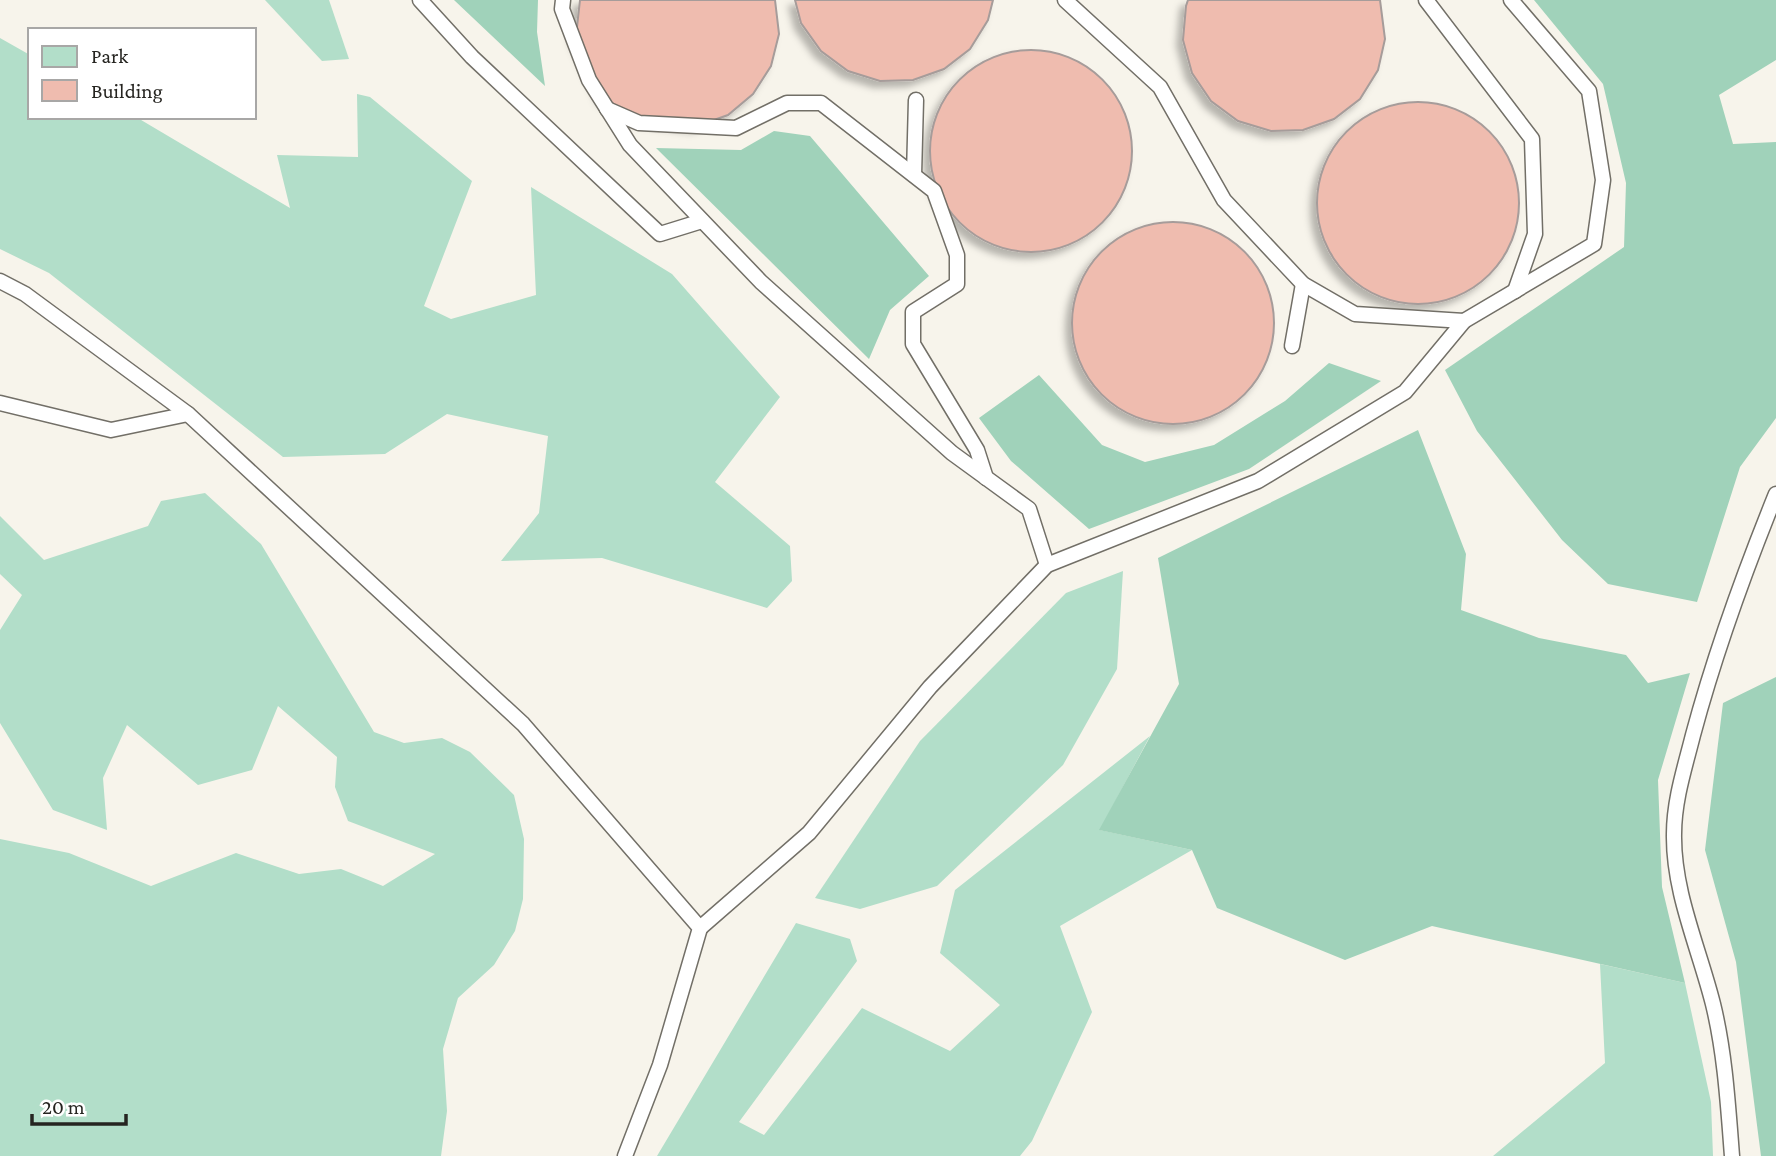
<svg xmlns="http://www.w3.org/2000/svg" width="1776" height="1156" font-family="'Crimson Pro',serif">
<defs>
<filter id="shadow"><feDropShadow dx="-6" dy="6" stdDeviation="3.5" flood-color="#0004"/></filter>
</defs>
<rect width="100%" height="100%" fill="#f7f4eb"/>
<g fill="#b2dec9">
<path d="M265 0H329L349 59 322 61Z"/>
<path d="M0 38 30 55V117H136L290 208 277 155 358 157 357 94 370 97 472 181 424 306 451 319 536 295 531 187 672 274 780 397 715 482 790 546 792 581 767 608 602 558 501 561 539 513 548 436 447 414 385 454 283 457 49 273 0 249Z"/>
<path d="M205 493 261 544 374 732 404 743 442 738 470 752 514 795 524 839 523 899 515 931 494 965 458 998 443 1049 447 1111 441 1156H0V839L69 853 151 886 236 853 299 874 341 869 383 886 435 854 348 821 335 787 337 757 278 706 252 770 198 785 127 725 103 778 107 830 53 810 0 723V630L22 595 0 574V516L44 560 148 526 161 501Z"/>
<path d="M1123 571 1117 669 1063 765 937 886 860 909 815 898 920 741 1066 593Z"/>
<path d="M1150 736 1100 830 1192 850 1060 926 1092 1012 1032 1141 1020 1156H657L796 923 850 939 857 961 739 1122 764 1135 862 1008 950 1051 1000 1005 940 953 955 890Z"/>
<path d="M1600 964 1685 983 1711 1102 1713 1156H1493L1605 1063Z"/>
</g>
<g fill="#a0d2ba">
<path d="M454 0H538L537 32 545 86Z"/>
<path d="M1534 0H1776V60L1719 95 1733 144 1776 142V418L1740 467 1697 602 1608 584 1562 540 1477 431 1445 370 1624 247 1626 183 1603 84Z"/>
<path d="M774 131 810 136 929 276 890 310 869 359 656 148 741 150Z"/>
<path d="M1329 363 1381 381 1249 469 1089 529 1011 461 979 418 1039 375 1102 445 1145 462 1214 445 1285 401Z"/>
<path d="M1418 430 1466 554 1461 610 1539 638 1626 655 1648 683 1690 673 1658 780 1662 887 1685 983 1432 926 1345 960 1217 908 1192 850 1099 830 1179 684 1158 558Z"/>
<path d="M1776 677V1156H1761L1736 962 1705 850 1723 703Z"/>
</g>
<g fill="#efbcaf" stroke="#a69c9a" stroke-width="2" filter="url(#shadow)">
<path d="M580 0H775L779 34 771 66 753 94 728 115 697 126 631 117 604 97 576 36Z"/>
<path d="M795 0H993L988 20 970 49 944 69 913 80 880 81 848 71 821 51 801 23Z"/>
<path d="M1188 0H1380L1385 39 1378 70 1360 99 1334 119 1303 130 1271 131 1238 121 1211 101 1192 73 1183 40 1186 6Z"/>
<circle cx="1031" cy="151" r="101"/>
<circle cx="1418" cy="203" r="101"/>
<circle cx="1173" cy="323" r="101"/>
</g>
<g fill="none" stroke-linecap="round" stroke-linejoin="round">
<defs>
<g id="lane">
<path d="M420 0 472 57 660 234 702 221"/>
<path d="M563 0 562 9 589 80 630 145 761 282 952 453 1029 509 1047 565"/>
<path d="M1065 0 1160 87 1224 200 1303 284 1355 314 1464 321"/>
<path d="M1426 0 1532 139 1535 234 1515 291"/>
<path d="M607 109 639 123 736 128 787 103H821L934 191 957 255V284L913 312V344L977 450 986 478"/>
<path d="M914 175 916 100"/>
<path d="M0 281 25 294 188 414 523 724 700 928 660 1065 625 1156"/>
<path d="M1292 346 1303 284"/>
<path d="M0 403 111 430 188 414"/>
<path d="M700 928 809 833 930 687 1047 565 1258 481 1405 392 1464 321 1594 244 1603 180 1589 91 1511 0"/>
<path d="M1732 1156C1728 1105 1725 1053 1713 1004 1699 948 1673 892 1674 834 1674 800 1685 767 1693 735 1715 653 1744 573 1776 494"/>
</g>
</defs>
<use href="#lane" stroke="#726f67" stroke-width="17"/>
<use href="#lane" stroke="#fff" stroke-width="14"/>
</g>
<rect x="28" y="28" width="228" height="91" fill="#ffffff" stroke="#a8a7a6" stroke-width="2"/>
<rect x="42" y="46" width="35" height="21" fill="#b2dec9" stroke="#a8a7a6" stroke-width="2"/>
<text x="91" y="63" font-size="21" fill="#252420">Park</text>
<rect x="42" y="80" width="35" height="21" fill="#efbcaf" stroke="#a8a7a6" stroke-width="2"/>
<text x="91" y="98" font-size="21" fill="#252420">Building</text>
<path d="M32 1114v10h94v-10" fill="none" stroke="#252420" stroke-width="3.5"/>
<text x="42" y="1114" font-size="21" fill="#252420" stroke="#ffffff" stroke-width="5" paint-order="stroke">20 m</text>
</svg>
